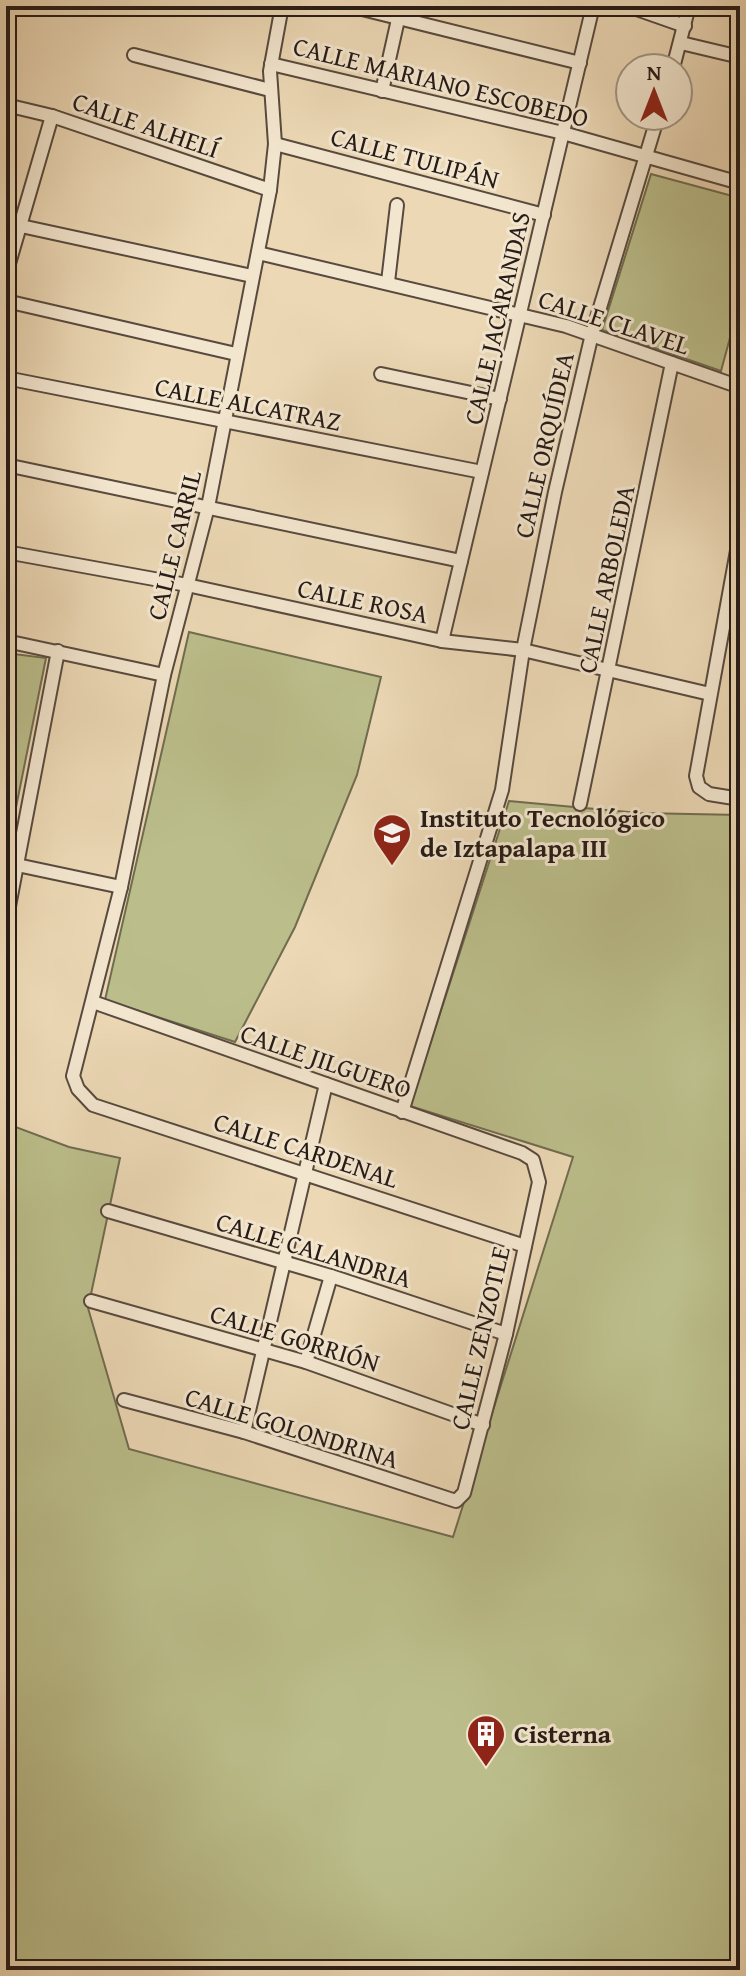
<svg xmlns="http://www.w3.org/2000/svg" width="746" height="1976" font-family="'Gentium Book Plus',serif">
<rect width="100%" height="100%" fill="#ecd8b5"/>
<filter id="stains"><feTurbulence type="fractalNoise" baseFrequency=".0025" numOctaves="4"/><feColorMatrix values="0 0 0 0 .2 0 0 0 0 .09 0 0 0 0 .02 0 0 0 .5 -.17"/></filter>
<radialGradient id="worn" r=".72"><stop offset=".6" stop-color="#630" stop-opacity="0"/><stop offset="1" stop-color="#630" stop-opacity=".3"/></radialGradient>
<g fill="#bbbe8b" stroke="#706c50" stroke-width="2">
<path d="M651 174 740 198V301L721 371 602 330Z"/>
<path d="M189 632 381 677 357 775 295 927 235 1042 105 1000Z"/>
<path d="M6 653 46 658 6 857Z"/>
<path d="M509 801 639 813 740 815V1970H6V1089L16 1104 10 1125 69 1147 120 1158 88 1308 129 1449 453 1537 573 1157 410 1106Z"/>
</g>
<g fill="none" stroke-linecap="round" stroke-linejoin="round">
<defs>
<g id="minor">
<path d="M282 6 270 71 275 144 270 190 208 507 164 675 121 887 73 1076 78 1089 93 1105 525 1246"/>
<path d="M350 6 580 63"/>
<path d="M628 6 685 26"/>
<path d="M6 8 7 6"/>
<path d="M681 43 740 57"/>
<path d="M134 55 270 90"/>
<path d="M271 64 563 133 740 183"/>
<path d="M673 68 689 6"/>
<path d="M382 91 401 6"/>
<path d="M6 105 52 116 270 190"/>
<path d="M275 144 544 215"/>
<path d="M21 226 252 276"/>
<path d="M258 253 566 326 740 387"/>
<path d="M6 274 52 116"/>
<path d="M388 282 397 205"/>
<path d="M6 301 236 354"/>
<path d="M381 374 500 399"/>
<path d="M6 378 482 472"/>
<path d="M6 465 461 561"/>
<path d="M740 534 696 776 699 787 709 794 740 799"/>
<path d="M6 552 187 585 442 641 523 650 710 694"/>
<path d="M6 641 164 675"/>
<path d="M442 641 593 6"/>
<path d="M580 804 672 363"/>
<path d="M17 865 121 887"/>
<path d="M6 922 58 651"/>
<path d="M93 1002 522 1153 533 1160 539 1182 506 1334 464 1493 456 1501 244 1432 124 1400"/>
<path d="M402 1112 502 790 523 650 555 492 592 334 658 116"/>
<path d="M108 1211 331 1276 506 1334"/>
<path d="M91 1301 306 1362 483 1425"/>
<path d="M306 1362 331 1276"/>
<path d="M244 1432 326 1084"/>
</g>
</defs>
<use href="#minor" stroke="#584a3e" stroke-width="16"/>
<use href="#minor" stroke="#f3e6cf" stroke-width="12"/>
</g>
<defs>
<symbol id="school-pin" viewBox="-11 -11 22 30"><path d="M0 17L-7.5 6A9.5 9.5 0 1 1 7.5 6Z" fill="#8f2418" stroke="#f3e6cf"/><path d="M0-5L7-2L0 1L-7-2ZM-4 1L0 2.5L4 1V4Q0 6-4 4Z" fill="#fff"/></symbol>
<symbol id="building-pin" viewBox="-11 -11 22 30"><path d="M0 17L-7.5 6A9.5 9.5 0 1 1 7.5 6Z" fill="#8f2418" stroke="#f3e6cf"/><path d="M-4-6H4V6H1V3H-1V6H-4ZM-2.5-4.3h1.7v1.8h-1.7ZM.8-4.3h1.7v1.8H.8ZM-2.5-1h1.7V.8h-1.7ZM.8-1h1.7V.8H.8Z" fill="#fff"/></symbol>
</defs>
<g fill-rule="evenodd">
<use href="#school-pin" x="370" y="811" width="44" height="60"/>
<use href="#building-pin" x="464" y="1712" width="44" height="60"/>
</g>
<g text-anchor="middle" stroke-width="6" stroke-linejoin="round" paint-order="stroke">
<g font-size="26" fill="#261b16" stroke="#f3e6cf">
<text transform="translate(441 82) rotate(14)" y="9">CALLE MARIANO ESCOBEDO</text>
<text transform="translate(146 125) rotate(19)" y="9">CALLE ALHELÍ</text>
<text transform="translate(415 158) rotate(15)" y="9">CALLE TULIPÁN</text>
<text transform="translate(497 318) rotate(-77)" y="9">CALLE JACARANDAS</text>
<text transform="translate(614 322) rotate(18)" y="9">CALLE CLAVEL</text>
<text transform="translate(248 404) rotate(11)" y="9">CALLE ALCATRAZ</text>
<text transform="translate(544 445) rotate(-77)" y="9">CALLE ORQUÍDEA</text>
<text transform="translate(174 545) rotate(-76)" y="9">CALLE CARRIL</text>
<text transform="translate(606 579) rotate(-78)" y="9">CALLE ARBOLEDA</text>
<text transform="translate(363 601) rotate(12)" y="9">CALLE ROSA</text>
<text transform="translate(326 1061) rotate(19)" y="9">CALLE JILGUERO</text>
<text transform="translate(306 1150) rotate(18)" y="9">CALLE CARDENAL</text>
<text transform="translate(314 1250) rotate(17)" y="9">CALLE CALANDRIA</text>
<text transform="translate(295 1338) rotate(17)" y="9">CALLE GORRIÓN</text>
<text transform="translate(480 1338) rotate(-77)" y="9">CALLE ZENZOTLE</text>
<text transform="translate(292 1428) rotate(17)" y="9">CALLE GOLONDRINA</text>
</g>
<g font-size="26" font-weight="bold" fill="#261b16" stroke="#f3e6cf" text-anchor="start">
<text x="420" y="827">Instituto Tecnológico<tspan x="420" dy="30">de Iztapalapa III</tspan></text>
<text x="514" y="1743">Cisterna</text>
</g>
</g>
<rect width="746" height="1976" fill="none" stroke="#ecd8b5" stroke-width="32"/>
<rect x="8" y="8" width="730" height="1960" fill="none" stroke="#261b16" stroke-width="4"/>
<rect x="16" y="16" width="714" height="1944" fill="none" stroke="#261b16" stroke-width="2"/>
<g transform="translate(654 92)"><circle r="38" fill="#f3e6cf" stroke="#a19585" stroke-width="2"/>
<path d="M0-6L14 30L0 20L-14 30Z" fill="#8f2418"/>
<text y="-12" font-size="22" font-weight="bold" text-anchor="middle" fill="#261b16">N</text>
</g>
<rect width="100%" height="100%" filter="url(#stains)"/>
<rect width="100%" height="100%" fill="url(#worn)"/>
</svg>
